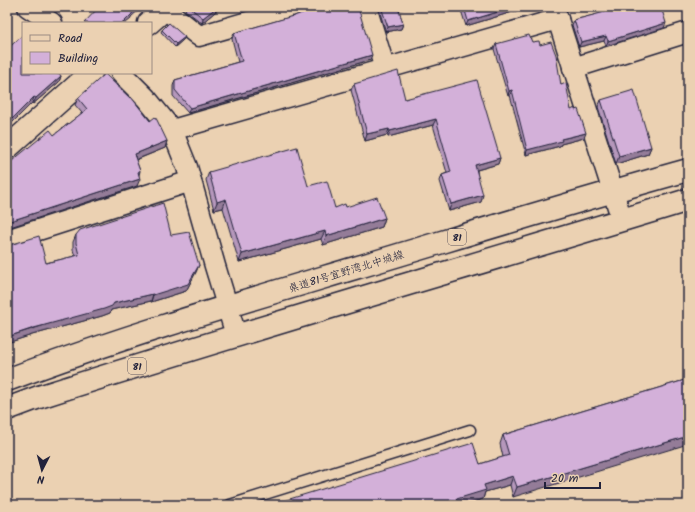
<svg xmlns="http://www.w3.org/2000/svg" width="695" height="512" font-family="Kalam,'Klee One',sans-serif">
<rect width="100%" height="100%" fill="#ebd1b2"/>
<filter id="ink" filterUnits="userSpaceOnUse"><feTurbulence type="fractalNoise" baseFrequency=".025" numOctaves="2"/><feDisplacementMap in="SourceGraphic" scale="8" xChannelSelector="R" yChannelSelector="G"/><feConvolveMatrix kernelMatrix="1 2 1 2 8 2 1 2 1" color-interpolation-filters="sRGB"/></filter>
<g filter="url(#ink)">
<g fill="none" stroke-linecap="round" stroke-linejoin="round">
<defs>
<path id="lane" d="M230 505 470 430"/>
<g id="street">
<path d="M28 7 52 23"/>
<path d="M366 7 385 69"/>
<path d="M554 7 622 220"/>
<path d="M165 9 199 36 300 7"/>
<path d="M573 68 688 32"/>
<path d="M121 73 146 98 172 130 187 167 215 266 236 335"/>
<path d="M172 130 558 19"/>
<path d="M7 240 191 181"/>
</g>
<g id="secondary">
<path d="M149 23 167 7"/>
<path d="M7 148 91 73"/>
</g>
<g id="primary">
<path d="M7 380C121 337 238 303 355 268 466 235 576 201 688 170"/>
<path d="M7 409 39 397C254 328 472 266 688 200"/>
</g>
</defs>
<use href="#lane" stroke="#22223b" stroke-width="13"/>
<use href="#street" stroke="#22223b" stroke-width="23"/>
<use href="#secondary" stroke="#22223b" stroke-width="25"/>
<use href="#primary" stroke="#22223b" stroke-width="25"/>
<use href="#lane" stroke="#ebd1b2" stroke-width="10"/>
<use href="#street" stroke="#ebd1b2" stroke-width="20"/>
<use href="#secondary" stroke="#ebd1b2" stroke-width="22"/>
<use href="#primary" stroke="#ebd1b2" stroke-width="22"/>
</g>
<g fill="#b597bb" stroke="#22223b">
<path d="M186 7H221L202 23 185 10Z"/>
<path d="M243 7H258L245 11Z"/>
<path d="M311 7H358L370 60 188 113 173 96V86L175 80 238 62 232 39 234 33 294 16 305 12 311 9Z"/>
<path d="M378 7H408L399 10 403 24 401 29 386 32Z"/>
<path d="M460 7H529L466 26Z"/>
<path d="M601 7H661L664 28 606 46 604 41 579 47 572 25 574 20 602 13Z"/>
<path d="M162 30 184 39 175 47 161 32Z"/>
<path d="M532 42 540 45 561 85 571 110 584 138 561 144 560 146 526 155 510 95 508 96 494 49 496 44Z"/>
<path d="M7 49 61 76 59 82 33 104 32 103 8 127Z"/>
<path d="M354 84 405 99 500 158 498 164 477 170 481 202 449 211 440 181 442 175 447 173 433 125 388 137 387 135 365 141 351 90Z"/>
<path d="M78 98 167 141 165 148 136 160 140 171 139 175 137 186 54 135 82 113 75 105Z"/>
<path d="M601 100 651 147 648 154 616 164 598 107Z"/>
<path d="M209 172 308 186 335 208 346 207 385 218 382 227 323 245 321 239 239 262 223 208 214 210 206 180Z"/>
<path d="M76 235H171L199 265 196 272 186 291 151 302V301L111 310 110 313 102 316 32 335 7 343V244L46 263 75 256 73 250V242Z"/>
<path d="M688 379 513 497 510 485 485 492 483 499 464 505H270L480 464 503 457 500 444 503 435Z"/>
</g>
<g fill="#947b98" stroke="#22223b">
<path d="M138 7H142L131 17V19L126 23H123L132 13Z"/>
<path d="M217 7H221L202 23 203 18Z"/>
<path d="M246 7H258L245 11Z"/>
<path d="M397 7H409L396 10Z"/>
<path d="M514 7H529L466 26 468 21Z"/>
<path d="M666 23 664 28 606 46 608 41Z"/>
<path d="M403 24 401 29 386 32 388 27Z"/>
<path d="M606 36 604 41 579 47 581 42Z"/>
<path d="M185 37 184 39 175 47 176 44Z"/>
<path d="M372 55 370 60 188 113 190 108Z"/>
<path d="M61 76 59 82 33 104 36 98Z"/>
<path d="M512 90 510 95 508 96 509 91Z"/>
<path d="M34 97 32 103 8 127 7 129V124Z"/>
<path d="M436 119 433 125 388 137 390 131Z"/>
<path d="M389 129 387 135 365 141 367 134Z"/>
<path d="M586 133 584 138 561 144 560 146 526 155 527 150 561 139Z"/>
<path d="M167 141 165 148 135 160V154Z"/>
<path d="M651 147 648 154 616 164 619 156Z"/>
<path d="M500 158 498 164 473 171 475 165Z"/>
<path d="M140 179 137 186 7 228V222Z"/>
<path d="M483 195 481 202 449 211 451 204Z"/>
<path d="M226 199 223 208 214 210 217 202Z"/>
<path d="M385 218 382 227 323 245 326 236Z"/>
<path d="M325 231 321 239 239 262 242 254Z"/>
<path d="M199 265 196 272 186 291 151 302 153 295Z"/>
<path d="M153 294 151 301 111 310 110 313 102 316 32 335 7 343V337L114 303Z"/>
<path d="M688 436V444L513 497 517 487Z"/>
<path d="M513 476 510 485 485 492 483 499 464 505H437L484 485Z"/>
</g>
<g fill="#d3b0d9" stroke="#22223b">
<path d="M99 7H138L132 13V14L123 23H84Z"/>
<path d="M189 7H217L203 18Z"/>
<path d="M312 7H358L372 55 190 108 175 90V80L242 61 234 33 293 16 294 17V16L305 12 311 9Z"/>
<path d="M381 7H398L403 24 388 27Z"/>
<path d="M464 7H514L468 21Z"/>
<path d="M604 7H661L666 23 608 41 606 36 581 42 574 20 605 12Z"/>
<path d="M169 23 185 37 176 44 162 30Z"/>
<path d="M23 35V73H59L61 76 36 98 34 97 7 124V49Z"/>
<path d="M529 35 532 42 539 41 540 45 551 42 556 55 561 85 566 83 571 110 575 108V110L578 109 586 133 561 139 562 141 527 150 512 90 509 91 496 44Z"/>
<path d="M398 71 405 99 477 80 500 158 475 165 483 195 451 204 442 175 451 172 436 119 390 131 389 129 367 134 354 84Z"/>
<path d="M105 74 130 98 131 97 150 121 155 117 157 120 167 141 135 154 136 157H135L140 171 138 172 140 179 7 222V165L50 130 54 135 87 109 78 98Z"/>
<path d="M634 90 651 147 619 156 601 100Z"/>
<path d="M297 147 308 186 327 181 335 208 345 204 346 207 377 197 385 218 326 236 325 231 242 254 226 199 217 202 209 172Z"/>
<path d="M163 203 171 235 189 232 199 265 188 284 153 295V294L114 303 112 306 104 309 34 328 7 337V244H13L39 236 46 263 79 255 76 243V235L80 230Z"/>
<path d="M688 379V436L517 487 513 476 484 485 486 490 437 505H270L473 443 480 464 509 455 503 435Z"/>
</g>
</g>
<g text-anchor="middle" stroke-width="3" stroke-linejoin="round" paint-order="stroke">
<g fill="#ebd1b2" stroke="#5e565f" stroke-width="1">
<rect x="448" y="229" width="18" height="16" rx="3"/>
<rect x="128" y="358" width="18" height="16" rx="3"/>
</g>
<g font-size="10" font-weight="bold" fill="#22223b">
<text x="457" y="241">81</text>
<text x="137" y="370">81</text>
</g>
<g font-size="11" fill="#22223b" stroke="#ebd1b2">
<text transform="translate(346 271) rotate(-17)" y="4">県道81号宜野湾北中城線</text>
</g>
</g>
<rect width="695" height="512" fill="none" stroke="#ebd1b2" stroke-width="24"/>
<rect x="12" y="12" width="671" height="488" fill="none" stroke="#22223b" stroke-width="1.5" filter="url(#ink)"/>
<rect x="22" y="22" width="130" height="52" fill="#ebd1b2" stroke="#9b8b82"/>
<rect x="30" y="35" width="20" height="6" fill="#ebd1b2" stroke="#9b8b82"/>
<text x="58" y="42" font-size="12" fill="#22223b">Road</text>
<rect x="30" y="52" width="20" height="12" fill="#d3b0d9" stroke="#9b8b82"/>
<text x="58" y="62" font-size="12" fill="#22223b">Building</text>
<g transform="translate(42 470) rotate(186)" stroke="#ebd1b2" stroke-width="3" paint-order="stroke">
<path d="M0-3L7 15L0 10L-7 15Z" fill="#22223b"/>
<text y="-6" font-size="11" font-weight="bold" text-anchor="middle" fill="#22223b">N</text>
</g>
<path d="M545 482v6h55v-6" fill="none" stroke="#22223b" stroke-width="2"/>
<text x="551" y="482" font-size="12" fill="#22223b" stroke="#ebd1b2" stroke-width="3" paint-order="stroke">20 m</text>
</svg>
